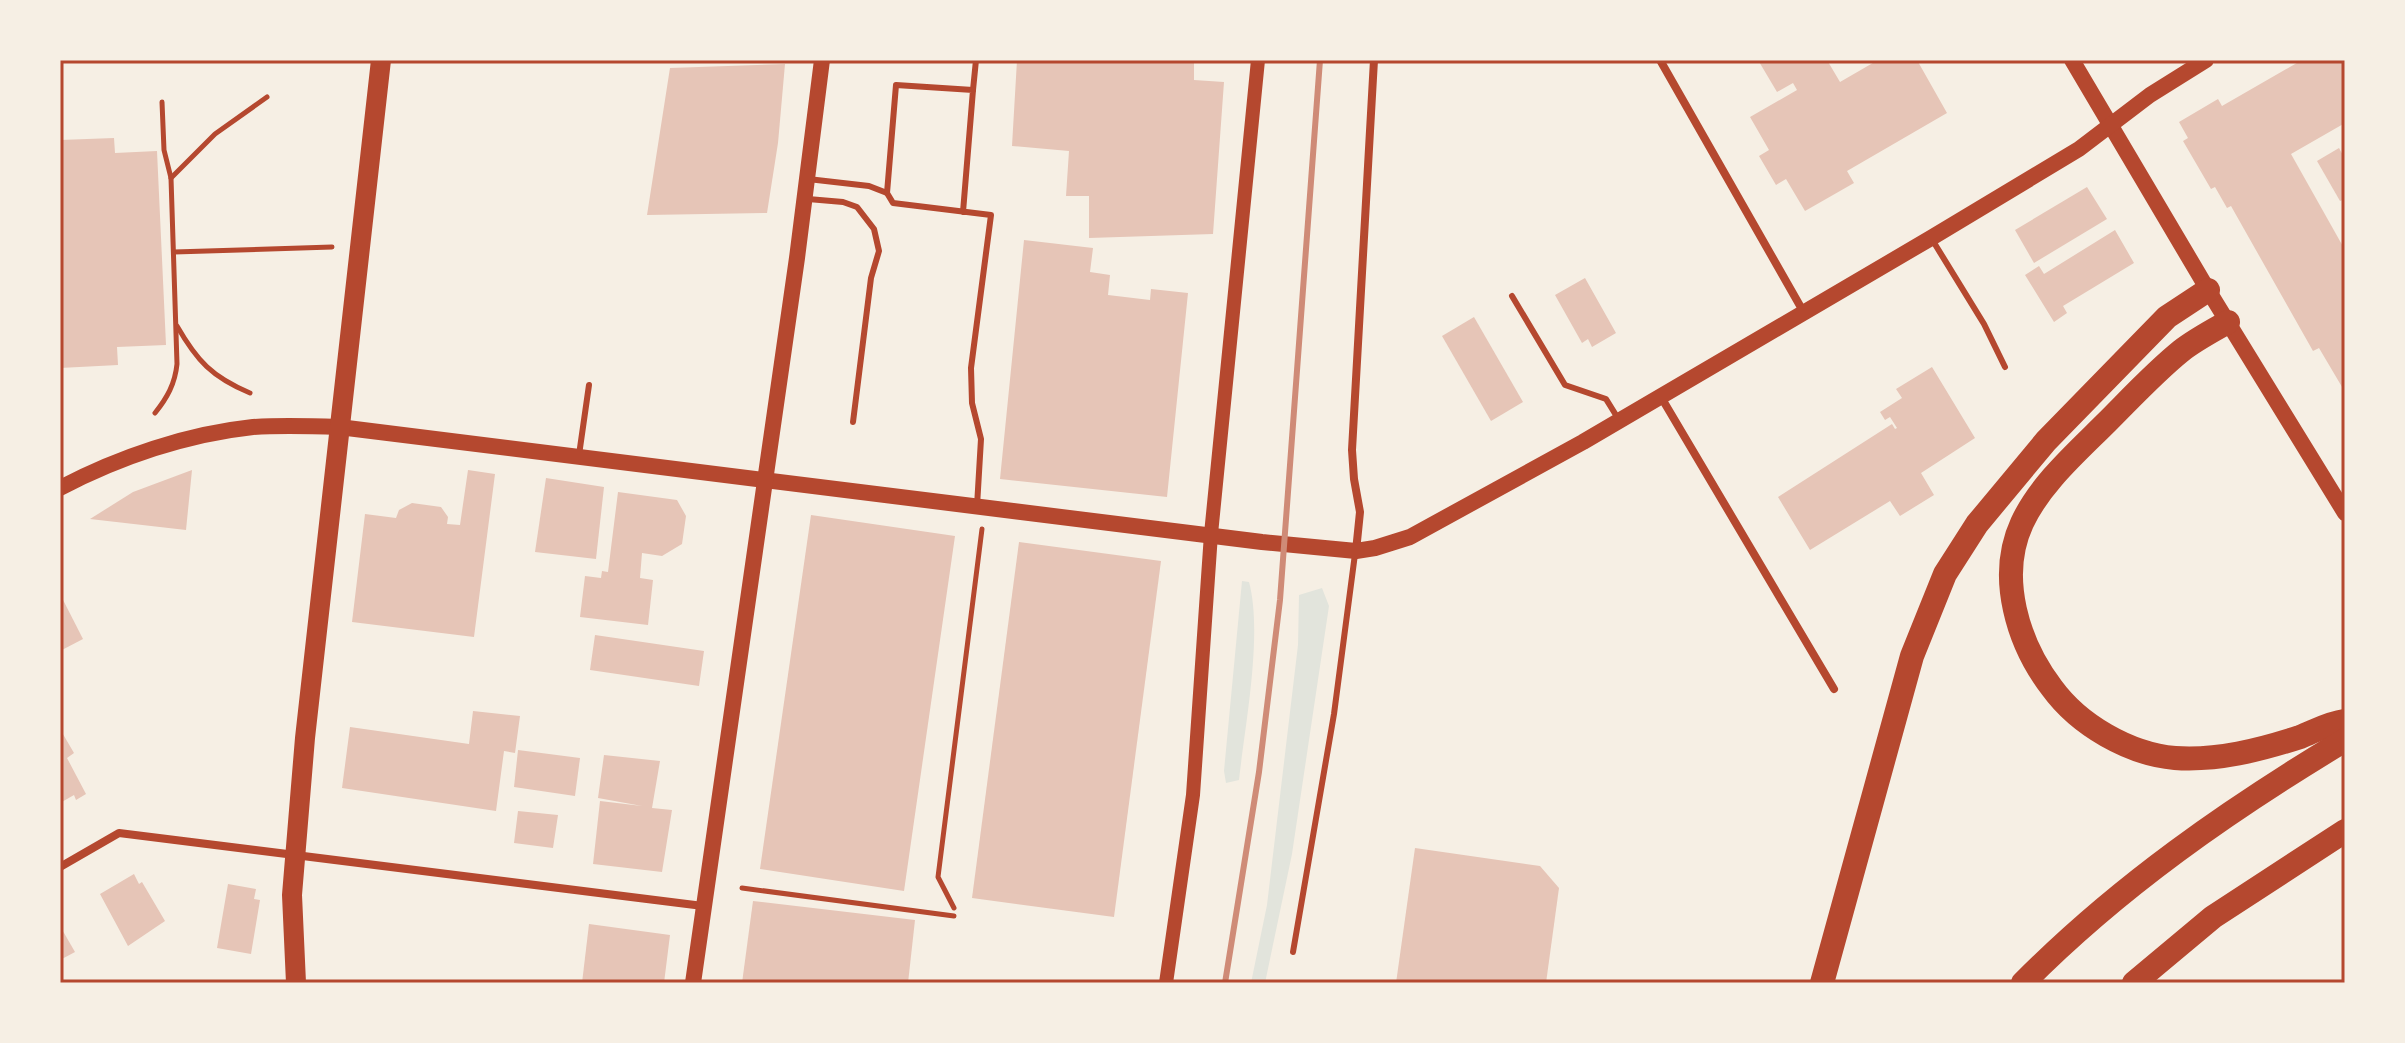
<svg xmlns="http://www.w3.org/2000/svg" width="2405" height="1043" font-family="Jost,sans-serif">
<rect width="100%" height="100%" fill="#f6efe4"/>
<g fill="#e2e4dc">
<path d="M1242 581 1249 582C1263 634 1245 725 1239 780L1226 783 1224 771Z"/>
<path d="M1322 588 1329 606 1292 854 1265 983H1251L1267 905 1298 645 1299 595Z"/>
</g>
<g fill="#e6c5b7">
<path d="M1017 60H1194V80L1224 82 1213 234 1089 238V196H1066L1069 151 1012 146Z"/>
<path d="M1758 60H1827L1840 82 1878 60H1917L1947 113 1847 171 1854 183 1805 211 1786 179 1776 185 1759 156 1769 150 1750 117 1797 90 1793 83 1777 92Z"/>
<path d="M2302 60H2345V123L2291 154 2345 250V392L2319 348 2313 351 2231 206 2227 208 2215 187 2211 189 2183 141 2188 138 2179 122 2218 99 2222 106Z"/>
<path d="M785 64 778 143 767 213 647 215 670 68Z"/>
<path d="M114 138 115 153 157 151 166 345 117 347 118 365 60 368V140Z"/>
<path d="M2339 148 2345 159V199L2340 201 2317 161Z"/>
<path d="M2087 187 2107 219 2034 263 2015 230Z"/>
<path d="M2115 230 2134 263 2063 306 2067 313 2054 322 2025 275 2039 266 2044 274Z"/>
<path d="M1024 240 1093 248 1090 272 1110 275 1108 295 1150 300 1151 289 1188 293 1167 497 1000 479Z"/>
<path d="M1585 278 1616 333 1592 347 1588 339 1582 343 1555 295Z"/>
<path d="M1474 317 1523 402 1491 421 1442 336Z"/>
<path d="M1932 367 1975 438 1921 473 1934 495 1900 516 1890 501 1810 550 1778 497 1892 424 1895 429 1897 428 1890 417 1885 420 1880 412 1902 398 1896 389Z"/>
<path d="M192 470 186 530 90 519 133 492Z"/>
<path d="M468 470 495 474 474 637 352 622 365 514 396 518 399 510 412 503 441 507 448 517 447 524 460 525Z"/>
<path d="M546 478 604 487 596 559 535 552Z"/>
<path d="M618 492 677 500 686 516 682 544 662 556 642 553 640 578 653 580 648 625 580 617 585 576 601 578 602 571 608 572Z"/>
<path d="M811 515 955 536 904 891 760 869Z"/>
<path d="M1019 542 1161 561 1114 917 972 898Z"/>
<path d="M60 594 83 639 60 651Z"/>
<path d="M595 635 704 651 699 686 590 670Z"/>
<path d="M473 711 520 716 515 753 504 751 496 811 342 788 350 727 469 744Z"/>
<path d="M60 729 74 753 67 758 86 794 76 800 74 795 60 803Z"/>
<path d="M518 750 580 758 575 796 514 787Z"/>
<path d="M604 755 660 761 652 808 672 810 662 872 593 864 600 801 642 806 598 798Z"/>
<path d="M518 811 558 815 553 848 514 843Z"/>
<path d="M1415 848 1540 866 1559 888 1546 983H1396Z"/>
<path d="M134 874 139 884 142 882 165 921 128 946 100 894Z"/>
<path d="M228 884 256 889 254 899 260 900 251 954 217 948Z"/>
<path d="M753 901 915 920 908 983H742Z"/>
<path d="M589 924 670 935 664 983H582Z"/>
<path d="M60 926 75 952 60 960Z"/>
</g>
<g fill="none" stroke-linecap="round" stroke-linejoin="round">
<g stroke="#b5482f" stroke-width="5">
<path d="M171 178 215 134 267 97"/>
<path d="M174 252 332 247"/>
<path d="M177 326C197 361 212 377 250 393"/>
<path d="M155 413C167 398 175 384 177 364L171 178 164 150 162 102"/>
<path d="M742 888 954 916"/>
<path d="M954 908 938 877 982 529"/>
</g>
<g stroke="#b5482f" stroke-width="6">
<path d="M973 90 976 60"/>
<path d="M808 179 869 186 887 193"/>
<path d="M808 199 843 202 857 207 874 229 879 251 871 278 853 422"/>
<path d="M963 212 973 90 896 85 887 193 893 203 991 215 971 368 972 403 981 439 977 506"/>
<path d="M1933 241 1984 324 2005 367"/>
<path d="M1512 296 1565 385 1606 399 1619 420"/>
<path d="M579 455 589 385"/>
<path d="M1293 952 1334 714 1355 554"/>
</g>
<g stroke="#b5482f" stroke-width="8">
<path d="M1660 60 1803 311"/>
<path d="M1661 397 1834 689"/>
<path d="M1356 551 1360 512 1354 479 1352 450 1374 60"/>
<path d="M60 867 119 833 703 906"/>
</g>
<path stroke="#b5482f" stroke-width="14" d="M1166 983 1193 795 1211 534 1258 60"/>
<g stroke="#b5482f" stroke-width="16">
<path d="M2072 60 2208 290 2345 513"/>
<path d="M60 488C119 457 187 434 253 427 282 425 311 426 339 427L1262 542 1356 551 1375 548 1410 537 1583 442 1931 238 2079 149 2150 95 2206 60"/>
<path d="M693 983 797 258 822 60"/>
</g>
<path stroke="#b5482f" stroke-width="20" d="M296 983 292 895 305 738 381 60"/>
<g stroke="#b5482f" stroke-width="24">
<path d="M2228 322C2212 331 2195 340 2181 351 2155 372 2131 398 2107 422 2077 452 2040 484 2022 523 1997 577 2018 644 2052 688 2079 725 2129 754 2175 758 2217 761 2260 750 2300 737 2315 731 2329 723 2345 721"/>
<path d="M1822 983 1912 656 1945 574 1977 524 2046 441 2167 317 2208 290"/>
<path d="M2023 983C2119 886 2229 810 2345 740"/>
<path d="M2134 983 2213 917 2345 831"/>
</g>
<path stroke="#cf8b77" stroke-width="6" d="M1225 983 1259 772 1280 600 1320 60"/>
</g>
<rect width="2405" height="1043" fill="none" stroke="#f6efe4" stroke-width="124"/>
<rect x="62" y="62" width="2281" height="919" fill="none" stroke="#b5482f" stroke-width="3"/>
</svg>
